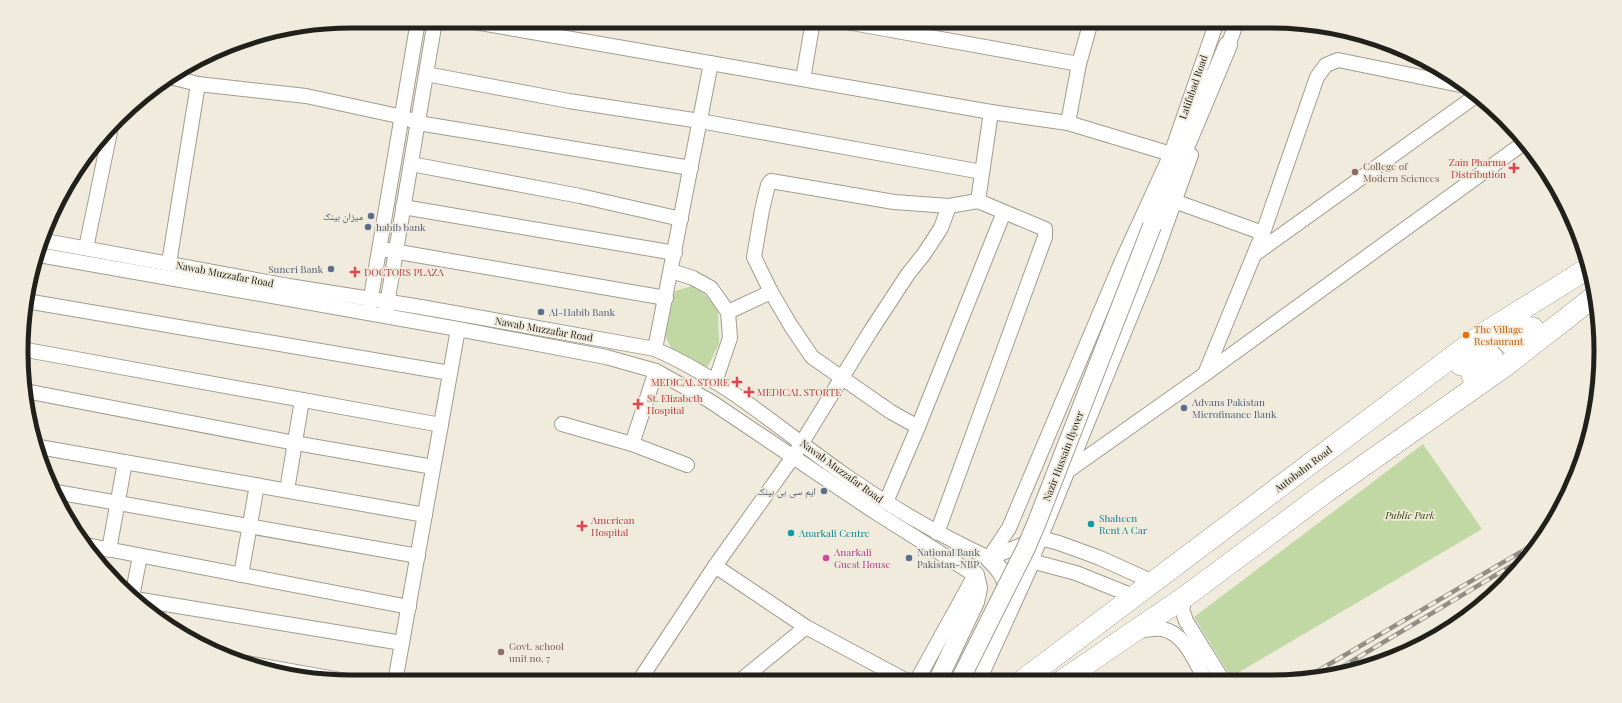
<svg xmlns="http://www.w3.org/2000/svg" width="1622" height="703" font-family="'Playfair Display','Noto Naskh Arabic',serif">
<rect width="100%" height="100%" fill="#f1ebde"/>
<g fill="#c2d8a4">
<path d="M692 286 704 294 718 307 719 344 707 368 671 348 665 336 675 291Z"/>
<path d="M1423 444 1482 529 1231 677 1194 617Z"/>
</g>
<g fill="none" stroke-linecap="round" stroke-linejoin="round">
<defs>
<g id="minor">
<path d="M469 21 991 112 1068 123 1171 154"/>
<path d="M841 21 1079 64"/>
<path d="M1225 54 1237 21"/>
<path d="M426 74 569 101 700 121 982 172"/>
<path d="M170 77 198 84 306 96 403 117 418 123 691 168"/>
<path d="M803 79 813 21"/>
<path d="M1068 123 1079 64 1091 21"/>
<path d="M411 164 580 196 681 219"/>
<path d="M978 201 991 112"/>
<path d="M1174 201 1263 233"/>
<path d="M403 207 675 253"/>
<path d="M45 241 289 286 421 307 655 349C724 379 781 430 842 473 889 506 937 534 989 558"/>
<path d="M86 248 110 132"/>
<path d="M387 250 666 298"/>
<path d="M1255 254 1477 95"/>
<path d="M39 255 458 329 606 357 656 371 710 401 872 510 975 575 917 680"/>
<path d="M169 263 198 84"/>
<path d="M671 271 693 278 711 288 728 312 730 338 715 382"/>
<path d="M26 301 450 373"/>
<path d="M369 309 418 21"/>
<path d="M386 310 435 21"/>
<path d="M728 312 771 292"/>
<path d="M21 349 441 425"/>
<path d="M655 349 711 63"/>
<path d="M1205 374 1263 233 1317 77 1326 65 1338 60 1465 86"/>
<path d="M25 391 295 443 433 467"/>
<path d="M562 424 632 444 687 465"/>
<path d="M918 427 1004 212"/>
<path d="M632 444 656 371"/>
<path d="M39 447 425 515"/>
<path d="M1069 470 1205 374 1525 142"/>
<path d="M287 490 302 400"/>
<path d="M56 492 418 556"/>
<path d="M886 502 918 427 891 412 812 357 791 326 771 292 754 257 762 210 768 185 771 181 894 202 949 206 978 201 1045 229V237L937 533"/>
<path d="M86 545 409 607"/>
<path d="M109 550 125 462"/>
<path d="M989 558 1009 528 1121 263 1171 154 1217 21"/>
<path d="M989 558 1040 538 1059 543 1100 558 1153 582"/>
<path d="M1031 561 1152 264 1191 155"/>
<path d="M1022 565 1031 561 1076 573 1133 596"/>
<path d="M715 566 793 457 870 332 908 274 924 254 941 228 949 206"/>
<path d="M241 575 257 485"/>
<path d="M1186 596 1182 609 1186 621 1222 679"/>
<path d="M132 597 140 556"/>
<path d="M135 599 402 643"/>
<path d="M1138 631C1145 630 1155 628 1162 629 1185 633 1195 662 1205 679"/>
<path d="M241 662 352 682"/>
<path d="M639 681 715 566 806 627"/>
<path d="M740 681 806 627 905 680"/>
<path d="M395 682 458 329"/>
</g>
<g id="major">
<path d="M1152 226 1228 45"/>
<path d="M989 558C1001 570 1008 578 1007 596"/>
<path d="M938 680 975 602 978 588 975 575"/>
<path d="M977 680 1031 561"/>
</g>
<g id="highway">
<path d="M1521 318 1505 333 1504 337 1510 344 1533 328"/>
<path d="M1461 365 1483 350 1487 351 1492 357 1491 362 1472 376"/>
<path d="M1023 680 1484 333 1590 267"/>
<path d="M1063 680 1186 596 1326 492 1504 367 1595 296"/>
</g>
</defs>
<use href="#minor" stroke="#a19c8f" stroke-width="16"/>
<use href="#major" stroke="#a19c8f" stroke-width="20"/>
<use href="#highway" stroke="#a19c8f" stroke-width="22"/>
<use href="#minor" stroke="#fff" stroke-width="14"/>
<use href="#major" stroke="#fff" stroke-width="18"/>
<use href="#highway" stroke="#fff" stroke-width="21"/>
<defs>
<g id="rail">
<path d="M1327 676 1526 557"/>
<path d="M1304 679 1541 540"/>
</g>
</defs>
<use href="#rail" stroke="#918d84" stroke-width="4.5"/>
<use href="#rail" stroke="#f1ebde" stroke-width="3" stroke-dasharray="9" stroke-linecap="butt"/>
<defs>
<path id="major-bridge" d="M960 680 1026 548 1037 522 1152 226"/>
</defs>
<use href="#major-bridge" stroke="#a19c8f" stroke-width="20" stroke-linecap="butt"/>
<use href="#major-bridge" stroke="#fff" stroke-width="18"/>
</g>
<g fill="#e0444e" stroke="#f1ebde" stroke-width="1.5">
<path d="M1512 162h4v4h4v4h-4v4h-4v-4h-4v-4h4z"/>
<path d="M353 266h4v4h4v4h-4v4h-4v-4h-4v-4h4z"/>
<path d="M735 376h4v4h4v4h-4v4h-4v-4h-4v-4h4z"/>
<path d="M747 386h4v4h4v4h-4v4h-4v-4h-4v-4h4z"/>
<path d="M636 398h4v4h4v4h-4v4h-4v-4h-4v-4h4z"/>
<path d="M580 520h4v4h4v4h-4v4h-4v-4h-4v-4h4z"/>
</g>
<g fill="#8d6e63" stroke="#f1ebde" stroke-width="1.5">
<circle cx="1355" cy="172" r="4"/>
<circle cx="501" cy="652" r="4"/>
</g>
<g fill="#5c6f8a" stroke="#f1ebde" stroke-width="1.5">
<circle cx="371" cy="216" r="4"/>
<circle cx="368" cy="227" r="4"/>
<circle cx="331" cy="269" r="4"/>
<circle cx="541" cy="312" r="4"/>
<circle cx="1184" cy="408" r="4"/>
<circle cx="824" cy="491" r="4"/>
<circle cx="909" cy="558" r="4"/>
</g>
<circle fill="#e8710a" stroke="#f1ebde" stroke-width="1.5" cx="1466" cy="335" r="4"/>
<g fill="#0f9aa8" stroke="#f1ebde" stroke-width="1.5">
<circle cx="1091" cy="524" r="4"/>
<circle cx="791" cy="533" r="4"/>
</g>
<circle fill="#d1479c" stroke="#f1ebde" stroke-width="1.5" cx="826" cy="558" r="4"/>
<g text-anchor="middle" stroke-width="3.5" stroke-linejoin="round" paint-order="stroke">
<g font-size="10" fill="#22201b" stroke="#f1ebde">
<text transform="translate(1193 87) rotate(-71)" y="4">Latifabad Road</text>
<text transform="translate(225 274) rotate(11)" y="4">Nawab Muzzafar Road</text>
<text transform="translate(544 329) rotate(10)" y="4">Nawab Muzzafar Road</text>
<text transform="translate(1063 456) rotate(-69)" y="4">Nazir Hussain flyover</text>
<text transform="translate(1303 469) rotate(-37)" y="4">Autobahn Road</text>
<text transform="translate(842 471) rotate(36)" y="4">Nawab Muzzafar Road</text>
</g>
<g font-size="10" fill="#be3a42" stroke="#f1ebde" text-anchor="start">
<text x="1506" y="166" text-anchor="end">Zain Pharma<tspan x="1506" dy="12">Distribution</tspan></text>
<text x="364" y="276">DOCTORS PLAZA</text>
<text x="729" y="386" text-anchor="end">MEDICAL STORE</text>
<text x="757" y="396">MEDICAL STORTE</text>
<text x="647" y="402">St. Elizabeth<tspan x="647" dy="12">Hospital</tspan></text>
<text x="591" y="524">American<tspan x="591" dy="12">Hospital</tspan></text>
</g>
<g font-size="10" fill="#785e54" stroke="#f1ebde" text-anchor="start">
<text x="1363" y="170">College of<tspan x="1363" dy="12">Modern Sciences</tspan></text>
<text x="509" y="650">Govt. school<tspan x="509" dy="12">unit no. 7</tspan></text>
</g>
<g font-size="10" fill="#4e5e75" stroke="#f1ebde" text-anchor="start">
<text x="363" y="220" text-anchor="end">میزان بینک</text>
<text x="376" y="231">habib bank</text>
<text x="323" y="273" text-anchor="end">Suneri Bank</text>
<text x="549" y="316">Al-Habib Bank</text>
<text x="1192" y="406">Advans Pakistan<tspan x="1192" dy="12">Microfinance Bank</tspan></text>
<text x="816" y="495" text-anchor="end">ایم سی بی بینک</text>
<text x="917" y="556">National Bank<tspan x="917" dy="12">Pakistan-NBP</tspan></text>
</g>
<g font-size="10" fill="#c56008" stroke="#f1ebde" text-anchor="start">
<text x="1474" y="333">The Village<tspan x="1474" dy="12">Restaurant</tspan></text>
</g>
<g font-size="10" font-style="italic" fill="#2e4005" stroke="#f1ebde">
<text x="1410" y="519">Public Park</text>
</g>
<g font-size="10" fill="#0d838f" stroke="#f1ebde" text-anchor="start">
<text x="1099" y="522">Shaheen<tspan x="1099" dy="12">Rent A Car</tspan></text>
<text x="799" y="537">Anarkali Centre</text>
</g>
<g font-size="10" fill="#b23c85" stroke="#f1ebde" text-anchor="start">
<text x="834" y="556">Anarkali<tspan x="834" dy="12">Guest House</tspan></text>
</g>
</g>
<path d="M0 0H1622V703H0ZM351 28H1271A323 323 0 0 1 1594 351V352A323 323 0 0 1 1271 675H351A323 323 0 0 1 28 352V351A323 323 0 0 1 351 28Z" fill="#f1ebde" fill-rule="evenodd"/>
<path fill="none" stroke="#22201b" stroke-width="5" d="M351 28H1271A323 323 0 0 1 1594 351V352A323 323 0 0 1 1271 675H351A323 323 0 0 1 28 352V351A323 323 0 0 1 351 28Z"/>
</svg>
